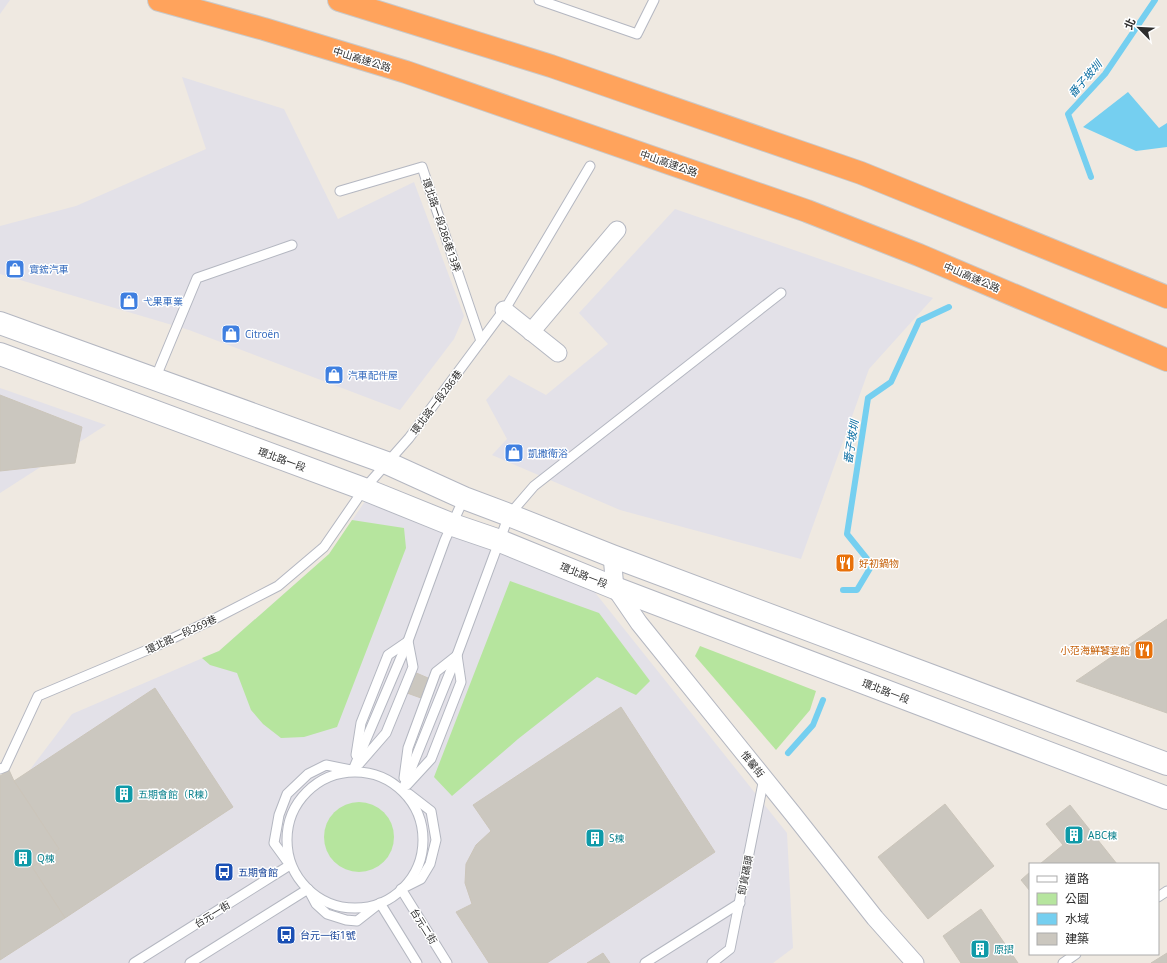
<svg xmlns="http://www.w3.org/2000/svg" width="1167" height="963" font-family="'Noto Sans','Noto Sans TC',sans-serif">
<rect width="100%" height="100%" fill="#efe9e1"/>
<g fill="#e3e1e8">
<path d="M0 0H10L0 14Z"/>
<path d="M182 77 284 109 338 219 414 182 464 316 454 339 400 410 189 330 0 274V226L76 206 206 149Z"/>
<path d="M675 209 933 298 869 369 801 559 620 510 492 455 507 439 486 400 509 375 546 395 608 344 579 313Z"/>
<path d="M0 388 106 425 0 493Z"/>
<path d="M370 494 589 585 787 833 793 948 773 963H0V805L4 804 72 714 219 651 329 554Z"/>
</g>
<g fill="#b6e59e">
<path d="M352 520 404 528 406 548 337 727 304 737 281 738 263 724 251 710 237 673 210 665 202 658 219 651 329 554Z"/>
<path d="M510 581 599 613 650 681 636 695 597 677 518 739 452 796 434 777Z"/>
<path d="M700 646 816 691 810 710 776 750 695 656Z"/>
<circle cx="359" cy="837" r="35"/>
</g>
<path fill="#75cff0" d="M1128 92 1159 128 1167 123V147L1136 151 1083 127Z"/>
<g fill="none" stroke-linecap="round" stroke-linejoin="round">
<g stroke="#75cff0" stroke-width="6">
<path d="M1091 177 1068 114 1105 74 1155 0"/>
<path d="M843 590H857L872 565 847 534 868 398 891 382 919 321 949 307"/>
<path d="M788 753 813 725 823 700"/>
</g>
</g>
<g fill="#cbc7bf" stroke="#cbc5ba">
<path d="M0 395 82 427 75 463 0 471Z"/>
<path d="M1167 619V713L1076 681Z"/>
<path d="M414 672 428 678 421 698 407 693Z"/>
<path d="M155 688 233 807 65 918 32 867 59 849 14 781Z"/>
<path d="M621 707 715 852 547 963H489L456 912 472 904 465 883 466 864 476 845 491 831 473 805Z"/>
<path d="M9 770 14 781 59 849 32 867 65 918 0 960V776Z"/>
<path d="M945 804 994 866 928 919 878 857Z"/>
<path d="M1070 805 1117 864H1040L1063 845 1046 824Z"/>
<path d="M1030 872V891L1021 880Z"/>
<path d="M981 909 1018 963H961L943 936Z"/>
<path d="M603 953 610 963H587Z"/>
<path d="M1167 953V963H1151Z"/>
</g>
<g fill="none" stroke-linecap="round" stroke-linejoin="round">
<defs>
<g id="service">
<path d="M539 0 637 34 654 0"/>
<path d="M340 191 422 167 481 341"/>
<path d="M155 379 197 278 292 245"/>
<path d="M356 755 361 723 388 655 407 642"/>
<path d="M359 764 386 733 413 667 408 641"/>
<path d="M0 769 5 767 38 696 152 648 216 618 278 586 324 547 364 489 409 438 507 306 590 166"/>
<path d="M353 770 408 641 445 540 464 498"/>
<circle cx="355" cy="840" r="68"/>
<path d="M404 778 408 748 436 672 455 657"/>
<path d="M407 785 431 759 461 682 457 655"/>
<path d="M403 789 457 655 509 515 534 486 781 293"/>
<path d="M409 794 431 811 436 840 430 864 421 879 401 889 447 963"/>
<path d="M1158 897 1167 891"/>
<path d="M134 963 290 865 274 843 279 815 287 794 308 774 326 765 351 770"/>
<path d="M190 963 308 889 316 904 327 914 346 920 357 921 380 903 417 963"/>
<path d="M645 963 740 903"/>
<path d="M712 963 730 949 764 778"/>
<path d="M1063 963 1076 954"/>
</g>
<g id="minor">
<path d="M504 310 558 353"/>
<path d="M531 332 617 230"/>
<path d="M612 556 615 588 639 623 793 814 875 918 915 963"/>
</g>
<g id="tertiary">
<path d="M0 323 387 463 464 498 509 515 612 556 1167 764"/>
<path d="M0 354 364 489 453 525 500 541 615 588 1167 798"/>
</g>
<g id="motorway">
<path d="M159 0 264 29 406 72 807 211 919 255 1167 360"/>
<path d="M339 0 551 66 861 173 1167 297"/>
</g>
</defs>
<use href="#service" stroke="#b4b7c1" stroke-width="11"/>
<use href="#minor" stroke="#b4b7c1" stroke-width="19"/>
<use href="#tertiary" stroke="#b4b7c1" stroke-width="24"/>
<use href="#motorway" stroke="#c9c9c9" stroke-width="24"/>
<use href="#service" stroke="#fff" stroke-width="9"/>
<use href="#minor" stroke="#fff" stroke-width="17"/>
<use href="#tertiary" stroke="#fff" stroke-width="22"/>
<use href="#motorway" stroke="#ffa35c" stroke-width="22"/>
</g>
<defs>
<symbol id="shop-square" viewBox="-11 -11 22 22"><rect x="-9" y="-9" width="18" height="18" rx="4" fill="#3f7fe0" stroke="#fff"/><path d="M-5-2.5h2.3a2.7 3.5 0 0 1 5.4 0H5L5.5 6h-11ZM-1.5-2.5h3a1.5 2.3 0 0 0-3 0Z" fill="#fff"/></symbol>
<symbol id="restaurant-square" viewBox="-11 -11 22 22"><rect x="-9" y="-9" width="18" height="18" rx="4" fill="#e8710a" stroke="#fff"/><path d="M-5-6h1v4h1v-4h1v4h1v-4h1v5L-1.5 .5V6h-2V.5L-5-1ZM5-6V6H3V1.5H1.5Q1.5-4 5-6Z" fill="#fff"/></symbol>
<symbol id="building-square" viewBox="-11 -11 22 22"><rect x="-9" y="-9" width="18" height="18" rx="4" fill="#0f9aa8" stroke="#fff"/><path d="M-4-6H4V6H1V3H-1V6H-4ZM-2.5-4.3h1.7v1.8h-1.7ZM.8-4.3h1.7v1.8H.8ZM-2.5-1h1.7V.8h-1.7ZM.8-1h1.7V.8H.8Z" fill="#fff"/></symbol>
<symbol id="bus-square" viewBox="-11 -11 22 22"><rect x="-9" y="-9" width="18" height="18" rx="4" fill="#1a4fb4" stroke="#fff"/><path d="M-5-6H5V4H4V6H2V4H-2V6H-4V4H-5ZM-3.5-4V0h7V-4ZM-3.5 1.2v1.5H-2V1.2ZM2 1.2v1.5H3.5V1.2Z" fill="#fff"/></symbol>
</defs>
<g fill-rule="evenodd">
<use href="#shop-square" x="4" y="258" width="22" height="22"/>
<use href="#shop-square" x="118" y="290" width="22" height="22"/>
<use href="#shop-square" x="220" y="323" width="22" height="22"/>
<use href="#shop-square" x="323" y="364" width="22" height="22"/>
<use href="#shop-square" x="503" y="442" width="22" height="22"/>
<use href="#restaurant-square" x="834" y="552" width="22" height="22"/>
<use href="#restaurant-square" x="1133" y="639" width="22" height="22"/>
<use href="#building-square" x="113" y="783" width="22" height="22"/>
<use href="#building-square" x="1063" y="824" width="22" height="22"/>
<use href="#building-square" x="584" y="827" width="22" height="22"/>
<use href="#building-square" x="12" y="847" width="22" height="22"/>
<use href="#bus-square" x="213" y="861" width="22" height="22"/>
<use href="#bus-square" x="275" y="924" width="22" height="22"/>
<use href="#building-square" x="969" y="938" width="22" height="22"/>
</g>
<g text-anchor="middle" stroke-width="3" stroke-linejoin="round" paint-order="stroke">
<g font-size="10" fill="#2e2e2e" stroke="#fff">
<text transform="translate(362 59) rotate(17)" y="4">中山高速公路</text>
<text transform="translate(669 163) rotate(19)" y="4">中山高速公路</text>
<text transform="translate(442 225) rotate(71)" y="4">環北路一段286巷13弄</text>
<text transform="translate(972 277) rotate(23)" y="4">中山高速公路</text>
<text transform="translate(436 402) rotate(-53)" y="4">環北路一段286巷</text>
<text transform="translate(282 459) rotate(20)" y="4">環北路一段</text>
<text transform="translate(584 575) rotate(22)" y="4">環北路一段</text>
<text transform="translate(181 634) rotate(-25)" y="4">環北路一段269巷</text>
<text transform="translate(886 691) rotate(21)" y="4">環北路一段</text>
<text transform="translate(753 764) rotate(51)" y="4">惟馨街</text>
<text transform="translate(745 875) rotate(-79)" y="4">卸貨碼頭</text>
<text transform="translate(212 914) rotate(-32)" y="4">台元一街</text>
<text transform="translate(424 926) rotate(58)" y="4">台元二街</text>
</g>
<g font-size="10" fill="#366cbe" stroke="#fff" text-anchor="start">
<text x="29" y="273">實鋐汽車</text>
<text x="143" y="305">弋果車業</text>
<text x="245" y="338">Citroën</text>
<text x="348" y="379">汽車配件屋</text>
<text x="528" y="457">凱撒衛浴</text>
</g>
<g font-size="10" fill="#c56008" stroke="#fff" text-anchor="start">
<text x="859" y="567">好初鍋物</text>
<text x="1130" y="654" text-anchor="end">小范海鮮饕宴館</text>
</g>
<g font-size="10" fill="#0d838f" stroke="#fff" text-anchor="start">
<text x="138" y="798">五期會館（R棟）</text>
<text x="1088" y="839">ABC棟</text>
<text x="609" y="842">S棟</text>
<text x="37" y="862">Q棟</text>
<text x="994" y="953">原摺</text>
</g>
<g font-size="10" fill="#164399" stroke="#fff" text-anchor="start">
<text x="238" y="876">五期會館</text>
<text x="300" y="939">台元一街1號</text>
</g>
<g font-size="11" font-style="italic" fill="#0d6fa3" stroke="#fff">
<text transform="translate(1085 79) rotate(-49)" y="4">番子坡圳</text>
<text transform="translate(851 442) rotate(-81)" y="4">番子坡圳</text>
</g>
</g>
<rect x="1029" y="863" width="130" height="92" fill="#ffffff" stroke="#ababab"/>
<rect x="1037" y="876" width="20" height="6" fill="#ffffff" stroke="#ababab"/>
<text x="1065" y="883" font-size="12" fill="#2e2e2e">道路</text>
<rect x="1037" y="893" width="20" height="12" fill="#b6e59e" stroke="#ababab"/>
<text x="1065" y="903" font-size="12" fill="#2e2e2e">公園</text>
<rect x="1037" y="913" width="20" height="12" fill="#75cff0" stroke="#ababab"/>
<text x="1065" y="923" font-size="12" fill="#2e2e2e">水域</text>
<rect x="1037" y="933" width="20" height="12" fill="#cbc7bf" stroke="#ababab"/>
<text x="1065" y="943" font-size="12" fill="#2e2e2e">建築</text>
<g transform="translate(1139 28) rotate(294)" stroke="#ffffff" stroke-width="3" paint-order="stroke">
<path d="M0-3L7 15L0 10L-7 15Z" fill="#2e2e2e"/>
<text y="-6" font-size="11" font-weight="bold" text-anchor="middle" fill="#2e2e2e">北</text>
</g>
</svg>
